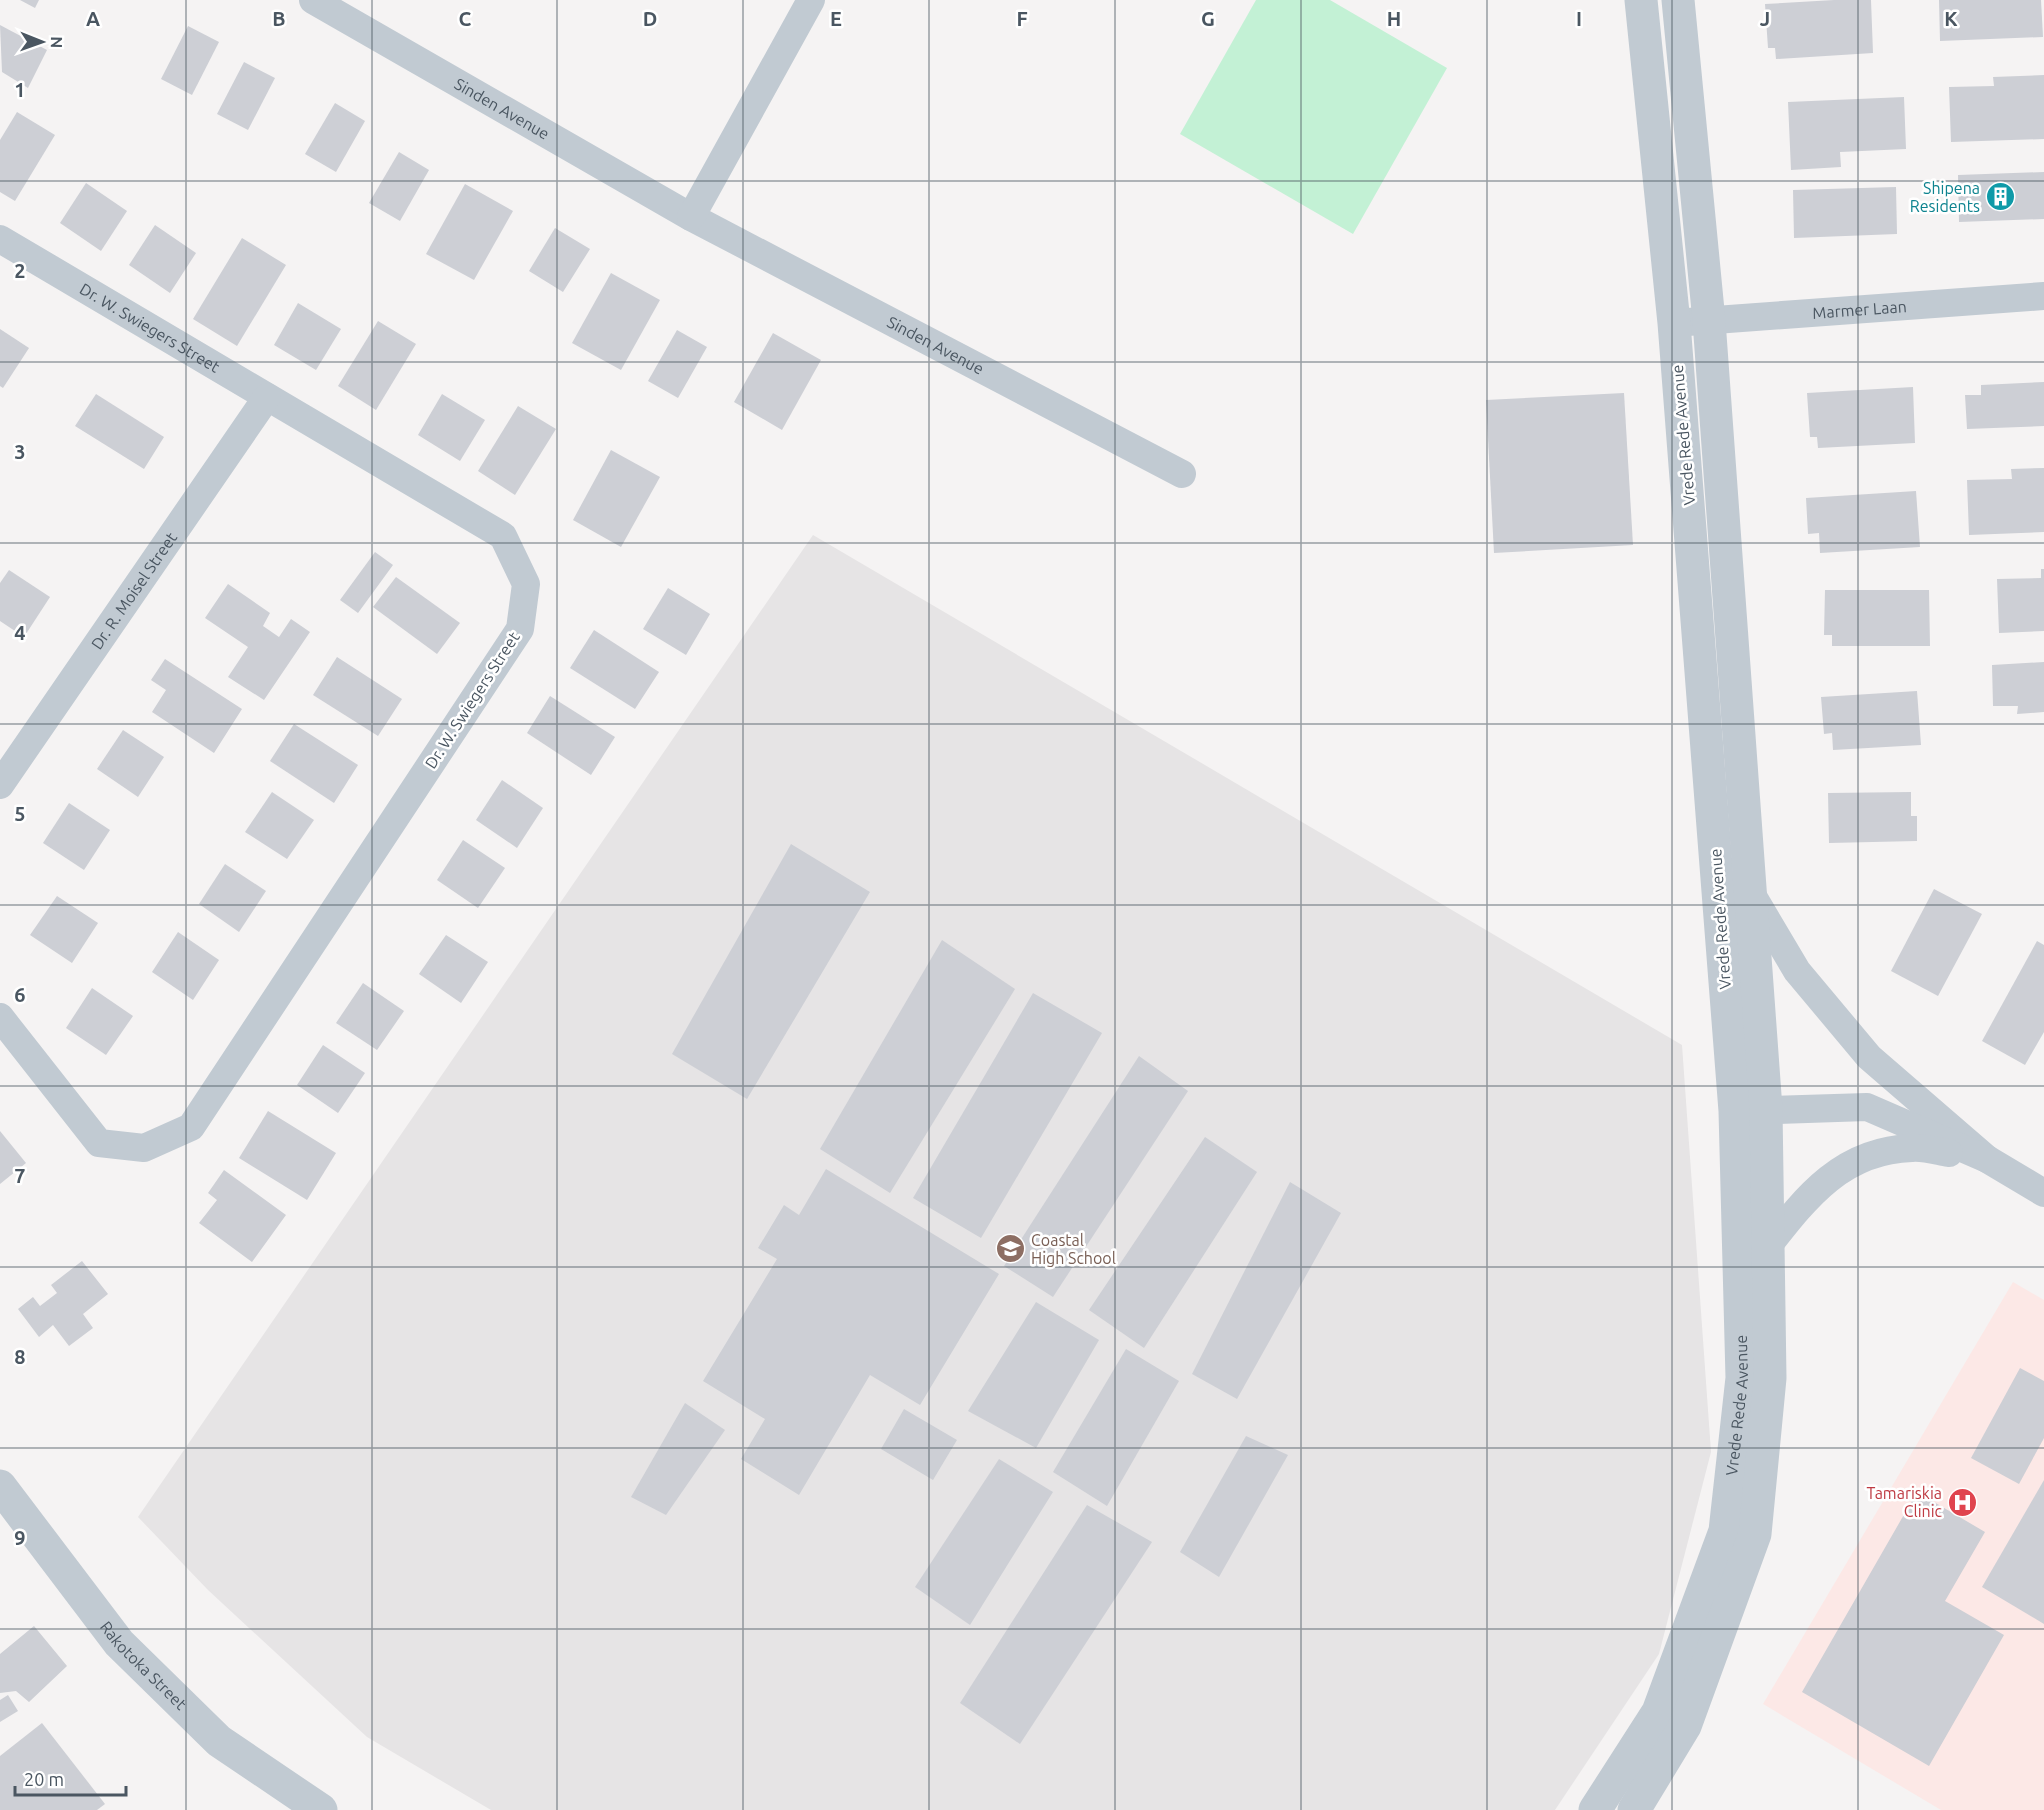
<svg xmlns="http://www.w3.org/2000/svg" width="2044" height="1810" font-family="Ubuntu,sans-serif">
<rect width="100%" height="100%" fill="#f5f3f3"/>
<path fill="#e6e4e5" d="M813 535 1682 1045 1711 1452 1659 1654 1555 1810H491L367 1737 208 1590 138 1517Z"/>
<path fill="#fce8e6" d="M2013 1282 2044 1300V1810H1941L1763 1704Z"/>
<path fill="#c3f1d5" d="M1256 0H1330L1447 68 1353 234 1180 134Z"/>
<g fill="#cdcfd5">
<path d="M20 0H39L35 8Z"/>
<path d="M1834 0H1871L1873 53 1776 59 1775 48H1768L1765 4Z"/>
<path d="M1939 0H2041L2043 37 1940 41Z"/>
<path d="M0 25 47 50 28 88 2 72Z"/>
<path d="M188 26 219 42 192 95 161 79Z"/>
<path d="M244 62 275 78 248 130 217 114Z"/>
<path d="M2044 75V139L1951 142 1949 87 1994 86 1993 77Z"/>
<path d="M1904 97 1906 149 1840 152 1841 167 1791 170 1788 102Z"/>
<path d="M335 103 365 121 336 172 305 154Z"/>
<path d="M17 112 55 135 15 201 0 192V140Z"/>
<path d="M399 152 429 170 400 221 369 203Z"/>
<path d="M2044 172V219L1959 222 1958 175Z"/>
<path d="M86 183 127 211 101 251 60 223Z"/>
<path d="M465 184 513 211 474 280 426 254Z"/>
<path d="M1896 187 1897 234 1794 238 1793 190Z"/>
<path d="M155 225 196 253 170 293 129 265Z"/>
<path d="M555 228 590 249 563 292 529 271Z"/>
<path d="M242 238 286 265 237 346 193 319Z"/>
<path d="M611 273 660 300 621 370 572 343Z"/>
<path d="M298 303 341 329 316 370 274 345Z"/>
<path d="M378 321 416 344 376 410 338 386Z"/>
<path d="M0 329 29 348 3 388 0 386Z"/>
<path d="M677 330 707 347 678 398 648 381Z"/>
<path d="M773 333 821 360 782 430 734 402Z"/>
<path d="M2044 382V426L1967 429 1965 395H1981V385Z"/>
<path d="M1913 387 1915 443 1818 448 1817 437H1810L1807 393Z"/>
<path d="M1624 393 1633 545 1494 553 1486 400Z"/>
<path d="M96 394 164 437 144 469 75 426Z"/>
<path d="M442 394 485 420 460 461 418 435Z"/>
<path d="M518 406 556 429 515 495 478 471Z"/>
<path d="M611 450 660 477 621 547 573 520Z"/>
<path d="M2044 468V532L1969 535 1967 480 2012 479 2011 469Z"/>
<path d="M1916 491 1920 547 1820 553 1819 533 1808 534 1806 498Z"/>
<path d="M375 552 393 565 358 613 340 600Z"/>
<path d="M2041 569H2044V631L1999 633 1997 579 2041 578Z"/>
<path d="M9 570 50 597 24 637 0 621V583Z"/>
<path d="M396 577 460 623 437 654 373 607Z"/>
<path d="M228 584 270 613 263 626 279 637 291 619 310 632 264 700 228 677 248 647 205 618Z"/>
<path d="M668 588 710 614 686 655 643 629Z"/>
<path d="M1825 590H1929L1930 646H1832V635H1824Z"/>
<path d="M594 630 659 672 635 709 570 668Z"/>
<path d="M337 657 402 699 378 736 313 695Z"/>
<path d="M165 659 242 709 214 753 152 712 166 690 151 680Z"/>
<path d="M2044 662V712L2017 714 2018 706H1993L1992 665Z"/>
<path d="M1917 691 1921 745 1833 750 1832 733 1824 734 1821 697Z"/>
<path d="M550 696 615 737 591 775 527 733Z"/>
<path d="M294 724 358 765 334 803 270 761Z"/>
<path d="M123 730 164 757 138 797 97 769Z"/>
<path d="M502 780 543 808 517 848 476 820Z"/>
<path d="M272 792 314 820 287 859 245 832Z"/>
<path d="M1911 792V816H1917V841L1829 843 1828 793Z"/>
<path d="M69 803 110 830 84 870 43 843Z"/>
<path d="M463 840 505 868 478 908 437 880Z"/>
<path d="M791 844 870 892 747 1099 672 1054Z"/>
<path d="M225 864 266 891 239 932 199 904Z"/>
<path d="M1934 889 1982 914 1938 996 1891 971Z"/>
<path d="M57 896 98 923 72 963 30 935Z"/>
<path d="M178 932 219 960 193 1000 152 972Z"/>
<path d="M446 935 488 962 461 1003 419 974Z"/>
<path d="M942 940 1015 989 890 1193 820 1149Z"/>
<path d="M2037 941 2044 945V1032L2025 1065 1982 1041Z"/>
<path d="M363 983 404 1011 377 1050 336 1023Z"/>
<path d="M92 988 133 1016 106 1055 66 1028Z"/>
<path d="M1033 993 1102 1033 981 1238 913 1198Z"/>
<path d="M323 1045 365 1073 338 1113 297 1085Z"/>
<path d="M1139 1056 1188 1091 1053 1297 1004 1266Z"/>
<path d="M268 1111 336 1153 307 1200 239 1158Z"/>
<path d="M0 1131 26 1163 0 1184Z"/>
<path d="M1205 1137 1257 1172 1144 1348 1089 1310Z"/>
<path d="M826 1169 999 1274 920 1405 870 1375 799 1495 741 1459 765 1419 703 1381 777 1259 758 1248 784 1205 799 1215Z"/>
<path d="M224 1170 286 1215 252 1262 199 1223 217 1200 208 1193Z"/>
<path d="M1290 1182 1341 1213 1237 1399 1192 1374Z"/>
<path d="M82 1261 108 1294 83 1314 93 1328 69 1346 53 1325 39 1337 18 1309 33 1297 40 1306 57 1293 51 1285Z"/>
<path d="M1036 1302 1099 1340 1036 1448 968 1411Z"/>
<path d="M1126 1349 1179 1381 1107 1506 1053 1472Z"/>
<path d="M2020 1368 2044 1381V1438L2019 1484 1971 1458Z"/>
<path d="M685 1403 725 1430 666 1515 631 1497Z"/>
<path d="M904 1409 957 1440 933 1480 881 1449Z"/>
<path d="M1246 1436 1288 1455 1219 1577 1180 1552Z"/>
<path d="M999 1459 1053 1492 970 1625 915 1587Z"/>
<path d="M2044 1480V1624L1982 1587Z"/>
<path d="M1917 1492 1985 1532 1945 1601 2004 1635 1929 1766 1802 1692Z"/>
<path d="M1087 1505 1152 1542 1020 1744 960 1703Z"/>
<path d="M34 1626 67 1666 29 1702 16 1691 0 1693V1654Z"/>
<path d="M8 1695 18 1711 0 1722V1700Z"/>
<path d="M42 1723 105 1804 97 1810H0V1756Z"/>
</g>
<g fill="none" stroke-linecap="round" stroke-linejoin="round">
<g stroke="#c1cad2" stroke-width="28">
<path id="s1" d="M313 0 691 217 1182 474"/>
<path d="M691 217 811 0"/>
<path id="s2" d="M0 239 503 536 526 584 520 629 191 1127 144 1148 99 1143 0 1017"/>
<path id="s3" d="M1674 323 2044 296"/>
<path id="s4" d="M0 785 267 397"/>
<path d="M1749 890 1797 971 1869 1057 1987 1159"/>
<path d="M1743 1111 1867 1107 1987 1159 2044 1193"/>
<path d="M1768 1246C1807 1196 1843 1150 1912 1148 1924 1147 1937 1151 1949 1153"/>
</g>
<g stroke="#c1cad2" stroke-width="33">
<path id="s5" d="M0 1486 119 1643 219 1741 321 1810"/>
<path id="s6" d="M1595 1810 1658 1712 1725 1531 1742 1378 1735 1111 1674 323 1641 0"/>
<path d="M1634 1810 1685 1726 1755 1534 1770 1378 1766 1109 1709 321 1678 0"/>
</g>
</g>
<path fill="none" stroke="#4a5661" stroke-width="1.5" stroke-opacity="0.55" d="M186 0V1810M372 0V1810M557 0V1810M743 0V1810M929 0V1810M1115 0V1810M1301 0V1810M1487 0V1810M1672 0V1810M1858 0V1810M0 181H2044M0 362H2044M0 543H2044M0 724H2044M0 905H2044M0 1086H2044M0 1267H2044M0 1448H2044M0 1629H2044"/>
<defs>
<symbol id="building-disc" viewBox="-11 -11 22 22"><circle r="9.5" fill="#0f9aa8" stroke="#fff"/><path d="M-4-6H4V6H1V3H-1V6H-4ZM-2.5-4.3h1.7v1.8h-1.7ZM.8-4.3h1.7v1.8H.8ZM-2.5-1h1.7V.8h-1.7ZM.8-1h1.7V.8H.8Z" fill="#fff"/></symbol>
<symbol id="school-disc" viewBox="-11 -11 22 22"><circle r="9.5" fill="#8d6e63" stroke="#fff"/><path d="M0-5L7-2L0 1L-7-2ZM-4 1L0 2.5L4 1V4Q0 6-4 4Z" fill="#fff"/></symbol>
<symbol id="hospital-disc" viewBox="-11 -11 22 22"><circle r="9.5" fill="#e0444e" stroke="#fff"/><path d="M-5-5h3v3.5h4V-5h3V5h-3V1.5h-4V5h-3Z" fill="#fff"/></symbol>
</defs>
<g fill-rule="evenodd">
<use href="#building-disc" x="1984" y="180" width="33" height="33"/>
<use href="#school-disc" x="994" y="1232" width="33" height="33"/>
<use href="#hospital-disc" x="1946" y="1486" width="33" height="33"/>
</g>
<g text-anchor="middle" stroke-width="5" stroke-linejoin="round" paint-order="stroke">
<g font-size="16" fill="#4a5661" stroke="#fff">
<text dy="6" stroke="none"><textPath href="#s1" startOffset="218">Sinden Avenue</textPath></text>
<text dy="6" stroke="none"><textPath href="#s3" startOffset="186">Marmer Laan</textPath></text>
<text dy="6" stroke="none"><textPath href="#s2" startOffset="174">Dr. W. Swiegers Street</textPath></text>
<text dy="6" stroke="none"><textPath href="#s1" startOffset="712">Sinden Avenue</textPath></text>
<text transform="translate(1683 435) rotate(-95)" y="6">Vrede Rede Avenue</text>
<text dy="6" stroke="none"><textPath href="#s4" startOffset="236">Dr. R. Moisel Street</textPath></text>
<text transform="translate(472 700) rotate(-57)" y="6">Dr. W. Swiegers Street</text>
<text transform="translate(1720 919) rotate(-94)" y="6">Vrede Rede Avenue</text>
<text dy="6" stroke="none"><textPath href="#s6" startOffset="436">Vrede Rede Avenue</textPath></text>
<text dy="6" stroke="none"><textPath href="#s5" startOffset="230">Rakotoka Street</textPath></text>
</g>
<g font-size="16" fill="#0d838f" stroke="#fff" text-anchor="end">
<text x="1980" y="194">Shipena<tspan x="1980" dy="18">Residents</tspan></text>
</g>
<g font-size="16" fill="#785e54" stroke="#fff" text-anchor="start">
<text x="1031" y="1246">Coastal<tspan x="1031" dy="18">High School</tspan></text>
</g>
<g font-size="16" fill="#be3a42" stroke="#fff" text-anchor="end">
<text x="1942" y="1499">Tamariskia<tspan x="1942" dy="18">Clinic</tspan></text>
</g>
</g>
<g font-size="20" text-anchor="middle" font-weight="bold" fill="#4a5661" stroke="#fff" stroke-width="5" stroke-linejoin="round" paint-order="stroke">
<text x="93" y="26">A</text>
<text x="279" y="26">B</text>
<text x="465" y="26">C</text>
<text x="650" y="26">D</text>
<text x="836" y="26">E</text>
<text x="1022" y="26">F</text>
<text x="1208" y="26">G</text>
<text x="1394" y="26">H</text>
<text x="1579" y="26">I</text>
<text x="1765" y="26">J</text>
<text x="1951" y="26">K</text>
<text x="20" y="97">1</text>
<text x="20" y="278">2</text>
<text x="20" y="459">3</text>
<text x="20" y="640">4</text>
<text x="20" y="821">5</text>
<text x="20" y="1002">6</text>
<text x="20" y="1183">7</text>
<text x="20" y="1364">8</text>
<text x="20" y="1545">9</text>
</g>
<g transform="translate(42 42) rotate(91)" stroke="#ffffff" stroke-width="4.5" paint-order="stroke">
<path d="M0-4.5L10 22L0 15L-10 22Z" fill="#4a5661"/>
<text y="-9" font-size="16" font-weight="bold" text-anchor="middle" fill="#4a5661">N</text>
</g>
<path d="M15 1786v9h111v-9" fill="none" stroke="#4a5661" stroke-width="3"/>
<text x="24" y="1786" font-size="18" fill="#4a5661" stroke="#ffffff" stroke-width="4.5" paint-order="stroke">20 m</text>
</svg>
